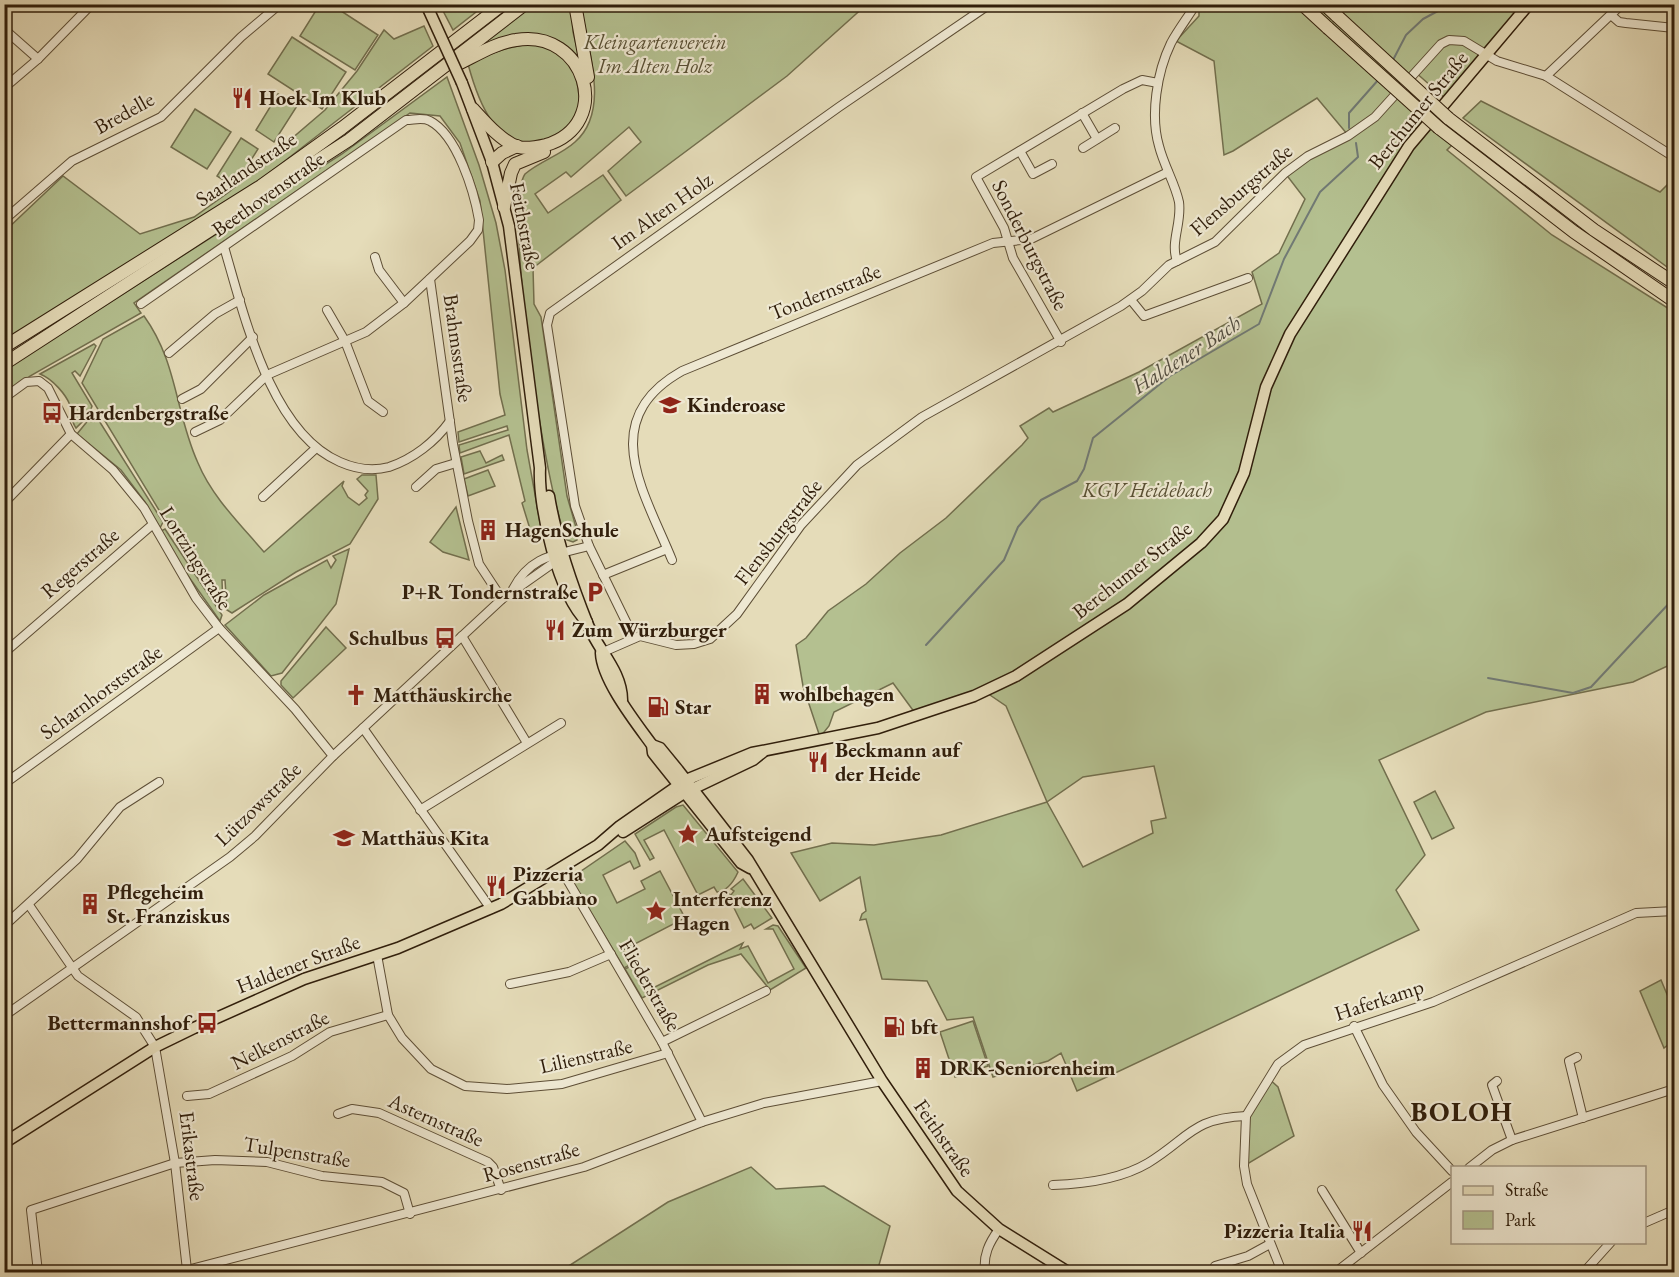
<svg xmlns="http://www.w3.org/2000/svg" width="1679" height="1277" font-family="'EB Garamond',serif">
<rect width="100%" height="100%" fill="#e5dcb9"/>
<filter id="stains"><feTurbulence type="fractalNoise" baseFrequency=".00333" numOctaves="4"/><feColorMatrix values="0 0 0 0 .2 0 0 0 0 .09 0 0 0 0 .02 0 0 0 .5 -.17"/></filter>
<radialGradient id="worn" r=".72"><stop offset=".6" stop-color="#630" stop-opacity="0"/><stop offset="1" stop-color="#630" stop-opacity=".3"/></radialGradient>
<g fill="#b4c090" stroke="#726f4e" stroke-width="1.5" fill-rule="evenodd">
<path d="M320 4 332 5 378 35 355 70 300 36Z"/>
<path d="M440 5H485L453 30Z"/>
<path d="M532 5H571L573 32 579 57 559 41 539 35 474 50Z"/>
<path d="M581 5H866L787 76 626 196 608 171 641 142 629 127 571 177 566 172 535 194 548 213 603 175 621 200 533 268 534 304 541 317 567 496 578 534 577 540 573 542 567 540C546 497 502 207 525 174 540 161 561 155 575 142 612 110 586 45 581 5Z"/>
<path d="M1199 5H1529L1448 101 1414 71 1398 90 1456 141 1447 150 1552 235 1674 312V663L1633 682 1486 712 1379 760 1425 855 1396 890 1419 930 1077 1091 1061 1053 1048 1061 993 1077 973 1017 947 1020 927 981 882 979 866 919 860 920 862 914 866 911 860 877 820 901 791 853 832 843 874 845 941 835 1047 802 1006 706 981 689 915 713 893 683 834 712 829 726 820 737 803 686 796 645 806 638 828 611 866 584 900 553 946 518 1022 445 1028 438 1020 426 1049 408 1053 412 1139 372 1262 304 1252 272 1279 253 1305 199 1285 173 1348 135 1317 98 1233 151 1224 155 1214 61 1176 41 1199 16ZM1154 766 1166 818 1151 821 1153 833 1083 867 1047 802 1083 777Z"/>
<path d="M424 26 433 46 255 184 5 342V231L63 176 140 234 194 217 229 192 325 110 357 71 384 30 394 39Z"/>
<path d="M292 37 346 72 322 109 268 74Z"/>
<path d="M536 44 555 50 575 68 581 109C576 116 569 131 562 135 557 138 549 139 543 140 496 153 478 101 468 64 491 53 510 45 536 44Z"/>
<path d="M447 77 479 165 496 223 505 270 527 450 543 539 534 542 522 503 525 501 509 435 460 453 459 445 508 430 507 426 459 442 458 432 505 415 500 394 480 201 460 143 440 116 410 113 134 303 141 313 30 376 5 396V369L342 154Z"/>
<path d="M278 94 297 106 274 142 256 130Z"/>
<path d="M1481 101 1660 192 1674 178V272L1463 118Z"/>
<path d="M195 109 231 132 207 169 171 147Z"/>
<path d="M241 138 258 149 234 187 217 176Z"/>
<path d="M144 316C178 363 175 413 198 463 212 497 241 525 264 552L344 481 342 486 348 497 359 505 367 498 365 495 368 491 357 479 362 475H376L378 499 350 544 296 572 232 613 227 610 225 580H222L223 610 185 553 82 383 103 339Z"/>
<path d="M94 344 96 346 80 376 75 371 72 373 92 406 89 415 76 428C70 420 72 411 70 405 66 395 53 379 40 374Z"/>
<path d="M96 416 163 522 160 528 145 502 121 470 77 434 90 418Z"/>
<path d="M480 451 486 463 502 455 504 460 464 474 461 457Z"/>
<path d="M488 470 495 486 468 496 464 479Z"/>
<path d="M456 507 469 560 443 552 430 542Z"/>
<path d="M165 529 222 615 220 621 179 563 161 531Z"/>
<path d="M349 549 336 604 282 673 271 676 225 625 264 595 327 560 331 568 336 560 333 556Z"/>
<path d="M326 627 346 648 293 698 281 685V681Z"/>
<path d="M1435 791 1454 828 1432 839 1414 802Z"/>
<path d="M683 805 738 872C734 881 727 891 717 892L714 887 698 895 664 830 644 840 654 858 650 860 635 834 676 807Z"/>
<path d="M625 841 635 853 640 866 634 869 630 861 603 875 617 903 645 889 641 881 660 871 685 918 623 950 630 965 624 968 572 881 574 876Z"/>
<path d="M743 879 772 918 754 929 751 924 744 928 728 896 710 903 728 893 731 895 734 891 731 889Z"/>
<path d="M773 925 778 926 806 968 770 990 741 954 708 965 642 998 625 969 631 966 645 992 743 943 740 949 748 946 768 983 794 969 773 929H766Z"/>
<path d="M1661 980 1674 1011V1040L1664 1048 1640 991Z"/>
<path d="M973 1021 988 1066 955 1077 940 1032Z"/>
<path d="M1268 1078 1278 1087 1294 1136 1244 1166 1246 1116Z"/>
<path d="M751 1167 776 1189 824 1186 890 1226 877 1272H554L561 1271 668 1202Z"/>
</g>
<g fill="none" stroke-linecap="round" stroke-linejoin="round">
<g stroke="#717a75" stroke-width="2">
<path d="M1393 60 1406 35 1423 19 1451 4"/>
<path d="M1349 128V113L1379 79"/>
<path d="M926 645 1004 560 1018 527 1041 500 1077 481 1084 469 1093 438 1170 376 1259 324 1284 259 1320 192 1358 157 1356 143"/>
<path d="M1488 678 1573 693 1591 687 1674 598"/>
</g>
<defs>
<g id="minor">
<path d="M1611 15 1619 22 1626 23 1674 28"/>
<path d="M4 29 38 59"/>
<path d="M1546 76 1622 4"/>
<path d="M4 88 38 59 92 4"/>
<path d="M1082 113 1097 139"/>
<path d="M1083 148 1115 128"/>
<path d="M1020 151 1033 174 1052 164"/>
<path d="M4 220 72 161 161 117 241 37 280 4"/>
<path d="M224 247C244 314 270 432 340 462 356 469 371 472 389 467 413 459 435 442 450 421"/>
<path d="M375 257 379 270 404 303"/>
<path d="M1177 261C1170 242 1182 223 1179 202 1175 183 1164 166 1159 146 1150 115 1157 72 1171 43 1178 30 1188 17 1196 4"/>
<path d="M430 279 453 444 468 521 479 564 502 599"/>
<path d="M1131 300 1144 316 1248 278"/>
<path d="M141 304 406 120C414 120 423 117 430 121 457 135 474 191 479 220L478 230 470 241 404 303 366 332 267 375 220 420 195 432"/>
<path d="M327 310 345 341 368 401 383 412"/>
<path d="M1061 342 1013 258 1004 228 976 177 1123 89 1142 80 1158 83"/>
<path d="M169 353 215 314 240 300"/>
<path d="M4 398 26 382 39 381 48 388 71 434 113 470 144 508 196 598 219 628 295 709 333 756"/>
<path d="M182 399 201 389 253 337"/>
<path d="M416 487 436 469 456 463"/>
<path d="M263 497 315 449"/>
<path d="M4 503 71 434"/>
<path d="M672 560C645 493 595 420 682 371L993 243 1031 239 1168 172"/>
<path d="M603 575 667 549"/>
<path d="M513 589C531 555 556 555 589 546"/>
<path d="M462 636 527 743"/>
<path d="M634 638 589 546 575 506 547 325 550 313 839 107 990 4"/>
<path d="M4 653 152 525"/>
<path d="M601 653 640 636 676 645 694 644 710 639 737 614 801 525 857 465 922 417 1121 306 1142 291 1169 265 1215 242 1285 173 1308 156 1348 136 1375 117 1441 44 1449 40 1464 41 1497 61 1546 76 1674 157"/>
<path d="M363 728 491 909"/>
<path d="M4 784 219 628"/>
<path d="M420 810 561 723"/>
<path d="M561 869 662 1042 702 1122"/>
<path d="M29 905 78 976 136 1017 155 1047 175 1163 187 1270 584 1167 702 1122 764 1103 882 1081"/>
<path d="M4 926 77 859 120 807 159 782"/>
<path d="M377 955 388 1015 402 1038 431 1069 465 1086 507 1089 562 1084 668 1053"/>
<path d="M510 984 569 972 611 954"/>
<path d="M4 1016 230 857 255 836 333 756 502 599 559 559"/>
<path d="M1354 1026 1383 1085 1416 1132 1452 1171"/>
<path d="M662 1042 766 991"/>
<path d="M1577 1057 1569 1061 1583 1118"/>
<path d="M1497 1081 1492 1085 1512 1140"/>
<path d="M187 1096 209 1094 292 1056 330 1032 388 1015"/>
<path d="M338 1114 352 1109 379 1113 488 1162 493 1167 501 1190"/>
<path d="M1469 1168 1492 1150 1512 1140 1674 1089"/>
<path d="M1053 1185C1083 1184 1121 1179 1148 1163 1189 1138 1192 1118 1246 1116"/>
<path d="M1322 1190 1361 1253"/>
<path d="M1644 1223 1674 1210"/>
<path d="M1215 1266 1248 1256 1270 1244"/>
<path d="M38 1272 31 1210 175 1163 215 1160 267 1162 322 1176 382 1182 404 1193 410 1214"/>
<path d="M985 1272C983 1255 989 1243 999 1229"/>
<path d="M1282 1272 1247 1184 1244 1166 1246 1116 1278 1064 1304 1045 1433 1002 1636 913 1674 911"/>
<path d="M1336 1272 1452 1182"/>
<path d="M1584 1272 1611 1242"/>
</g>
<g id="major">
<path d="M462 83 492 162 509 226 540 468C538 507 558 594 587 622"/>
<path d="M549 496C556 539 572 585 588 625 598 650 622 671 622 700"/>
<path d="M601 653C602 680 636 723 652 745L653 753 741 863 750 868"/>
<path d="M652 745 660 748 678 770 748 860 882 1081 957 1191 999 1229 1068 1272"/>
<path d="M623 832 684 793 753 760 763 752"/>
<path d="M4 1143 155 1047 194 1028 304 979 398 948 501 904 598 845 620 826 686 780 752 753 878 728 974 696 1016 676 1127 604 1201 543 1223 519 1244 473 1266 387 1290 334 1409 146 1529 4"/>
</g>
<g id="highway">
<path d="M575 4 588 77"/>
<path d="M1302 4 1328 28"/>
<path d="M1324 4 1337 16"/>
<path d="M456 65C475 56 495 43 516 40 585 28 615 124 546 145 537 147 527 149 518 147 501 141 485 122 473 109"/>
<path d="M1448 118 1594 230 1674 283"/>
<path d="M1439 128 1574 232 1674 301"/>
<path d="M492 162 502 153 517 146"/>
<path d="M504 207 511 173 515 164 544 152"/>
<path d="M4 347 261 186 342 128 503 4"/>
<path d="M4 364 349 140 525 4"/>
</g>
</defs>
<use href="#minor" stroke="#5d4e36" stroke-width="10"/>
<use href="#major" stroke="#301e0b" stroke-width="13"/>
<use href="#highway" stroke="#301e0b" stroke-width="14"/>
<use href="#minor" stroke="#eee8d2" stroke-width="8"/>
<use href="#major" stroke="#e5dcb9" stroke-width="10"/>
<use href="#highway" stroke="#e5dcb9" stroke-width="12"/>
<defs>
<path id="major-bridge" d="M426 4 462 83"/>
<g id="highway-bridge">
<path d="M1337 16 1448 118"/>
<path d="M1328 28 1439 128"/>
</g>
</defs>
<use href="#major-bridge" stroke="#301e0b" stroke-width="13" stroke-linecap="butt"/>
<use href="#highway-bridge" stroke="#301e0b" stroke-width="14" stroke-linecap="butt"/>
<use href="#major-bridge" stroke="#e5dcb9" stroke-width="10"/>
<use href="#highway-bridge" stroke="#e5dcb9" stroke-width="12"/>
</g>
<defs>
<symbol id="restaurant-bare" viewBox="-9 -9 18 18"><path d="M-5-6h1v4h1v-4h1v4h1v-4h1v5L-1.5 .5V6h-2V.5L-5-1ZM5-6V6H3V1.5H1.5Q1.5-4 5-6Z" fill="#8f2418" stroke="#eee8d2" stroke-width="2.5" paint-order="stroke"/></symbol>
<symbol id="school-bare" viewBox="-9 -9 18 18"><path d="M0-5L7-2L0 1L-7-2ZM-4 1L0 2.5L4 1V4Q0 6-4 4Z" fill="#8f2418" stroke="#eee8d2" stroke-width="2.5" paint-order="stroke"/></symbol>
<symbol id="bus-bare" viewBox="-9 -9 18 18"><path d="M-5-6H5V4H4V6H2V4H-2V6H-4V4H-5ZM-3.5-4V0h7V-4ZM-3.5 1.2v1.5H-2V1.2ZM2 1.2v1.5H3.5V1.2Z" fill="#8f2418" stroke="#eee8d2" stroke-width="2.5" paint-order="stroke"/></symbol>
<symbol id="building-bare" viewBox="-9 -9 18 18"><path d="M-4-6H4V6H1V3H-1V6H-4ZM-2.5-4.3h1.7v1.8h-1.7ZM.8-4.3h1.7v1.8H.8ZM-2.5-1h1.7V.8h-1.7ZM.8-1h1.7V.8H.8Z" fill="#8f2418" stroke="#eee8d2" stroke-width="2.5" paint-order="stroke"/></symbol>
<symbol id="parking-bare" viewBox="-9 -9 18 18"><path d="M-3.5-5.5H1a3.5 3.5 0 0 1 0 7H-1V5.5H-3.5ZM-1-3.4V-.6H.8a1.4 1.4 0 0 0 0-2.8Z" fill="#8f2418" stroke="#eee8d2" stroke-width="2.5" paint-order="stroke"/></symbol>
<symbol id="church-bare" viewBox="-9 -9 18 18"><path d="M-1.2-6h2.4v3.5h3.3v2.4h-3.3V6h-2.4V-.1h-3.3v-2.4h3.3Z" fill="#8f2418" stroke="#eee8d2" stroke-width="2.5" paint-order="stroke"/></symbol>
<symbol id="fuel-bare" viewBox="-9 -9 18 18"><path d="M-5.5-6h7V0h2V4h1.3V-2.5L3-4.5l.8-.8L6-3V5H2.5V1h-1V6h-7ZM-4.2-4.7v3.2H.2V-4.7Z" fill="#8f2418" stroke="#eee8d2" stroke-width="2.5" paint-order="stroke"/></symbol>
<symbol id="sight-bare" viewBox="-9 -9 18 18"><path d="M0-6L1.8-2.2L6-1.7L2.9 1.2L3.7 5.4L0 3.3L-3.7 5.4L-2.9 1.2L-6-1.7L-1.8-2.2Z" fill="#8f2418" stroke="#eee8d2" stroke-width="2.5" paint-order="stroke"/></symbol>
</defs>
<g fill-rule="evenodd">
<use href="#restaurant-bare" x="227" y="83" width="30" height="30"/>
<use href="#school-bare" x="655" y="390" width="30" height="30"/>
<use href="#bus-bare" x="37" y="398" width="30" height="30"/>
<use href="#building-bare" x="473" y="515" width="30" height="30"/>
<use href="#parking-bare" x="580" y="577" width="30" height="30"/>
<use href="#restaurant-bare" x="540" y="615" width="30" height="30"/>
<use href="#bus-bare" x="430" y="623" width="30" height="30"/>
<use href="#building-bare" x="747" y="679" width="30" height="30"/>
<use href="#church-bare" x="341" y="680" width="30" height="30"/>
<use href="#fuel-bare" x="643" y="692" width="30" height="30"/>
<use href="#restaurant-bare" x="803" y="747" width="30" height="30"/>
<use href="#sight-bare" x="673" y="819" width="30" height="30"/>
<use href="#school-bare" x="329" y="823" width="30" height="30"/>
<use href="#restaurant-bare" x="481" y="871" width="30" height="30"/>
<use href="#building-bare" x="75" y="889" width="30" height="30"/>
<use href="#sight-bare" x="641" y="896" width="30" height="30"/>
<use href="#bus-bare" x="192" y="1008" width="30" height="30"/>
<use href="#fuel-bare" x="879" y="1012" width="30" height="30"/>
<use href="#building-bare" x="908" y="1053" width="30" height="30"/>
<use href="#restaurant-bare" x="1347" y="1216" width="30" height="30"/>
</g>
<g text-anchor="middle" stroke-width="4.5" stroke-linejoin="round" paint-order="stroke">
<g font-size="21" font-style="italic" fill="#584f33" stroke="#eee8d2">
<text x="655" y="49">Kleingartenverein<tspan x="655" dy="24">Im Alten Holz</tspan></text>
<text x="1147" y="497">KGV Heidebach</text>
</g>
<g font-size="21" font-weight="bold" fill="#301e0b" stroke="#eee8d2" text-anchor="start">
<text x="259" y="105">Hoek Im Klub</text>
<text x="687" y="412">Kinderoase</text>
<text x="69" y="420">Hardenbergstraße</text>
<text x="505" y="537">HagenSchule</text>
<text x="578" y="599" text-anchor="end">P+R Tondernstraße</text>
<text x="572" y="637">Zum Würzburger</text>
<text x="428" y="645" text-anchor="end">Schulbus</text>
<text x="779" y="701">wohlbehagen</text>
<text x="373" y="702">Matthäuskirche</text>
<text x="675" y="714">Star</text>
<text x="835" y="757">Beckmann auf<tspan x="835" dy="24">der Heide</tspan></text>
<text x="705" y="841">Aufsteigend</text>
<text x="361" y="845">Matthäus Kita</text>
<text x="513" y="881">Pizzeria<tspan x="513" dy="24">Gabbiano</tspan></text>
<text x="107" y="899">Pflegeheim<tspan x="107" dy="24">St. Franziskus</tspan></text>
<text x="673" y="906">Interferenz<tspan x="673" dy="24">Hagen</tspan></text>
<text x="190" y="1030" text-anchor="end">Bettermannshof</text>
<text x="911" y="1034">bft</text>
<text x="940" y="1075">DRK-Seniorenheim</text>
<text x="1345" y="1238" text-anchor="end">Pizzeria Italia</text>
</g>
<g font-size="21" fill="#301e0b" stroke="#eee8d2">
<text transform="translate(1418 110) rotate(-51)" y="7">Berchumer Straße</text>
<text transform="translate(124 113) rotate(-29)" y="7">Bredelle</text>
<text transform="translate(246 169) rotate(-34)" y="7">Saarlandstraße</text>
<text transform="translate(1241 190) rotate(-41)" y="7">Flensburgstraße</text>
<text transform="translate(268 194) rotate(-35)" y="7">Beethovenstraße</text>
<text transform="translate(662 211) rotate(-35)" y="7">Im Alten Holz</text>
<text transform="translate(525 226) rotate(79)" y="7">Feithstraße</text>
<text transform="translate(1030 245) rotate(63)" y="7">Sonderburgstraße</text>
<text transform="translate(825 292) rotate(-22)" y="7">Tondernstraße</text>
<text transform="translate(458 348) rotate(82)" y="7">Brahmsstraße</text>
<text transform="translate(778 532) rotate(-52)" y="7">Flensburgstraße</text>
<text transform="translate(196 558) rotate(58)" y="7">Lortzingstraße</text>
<text transform="translate(80 563) rotate(-41)" y="7">Regerstraße</text>
<text transform="translate(1132 570) rotate(-38)" y="7">Berchumer Straße</text>
<text transform="translate(101 692) rotate(-36)" y="7">Scharnhorststraße</text>
<text transform="translate(258 804) rotate(-44)" y="7">Lützowstraße</text>
<text transform="translate(298 964) rotate(-21)" y="7">Haldener Straße</text>
<text transform="translate(650 985) rotate(60)" y="7">Fliederstraße</text>
<text transform="translate(1379 1000) rotate(-18)" y="7">Haferkamp</text>
<text transform="translate(280 1040) rotate(-27)" y="7">Nelkenstraße</text>
<text transform="translate(586 1056) rotate(-13)" y="7">Lilienstraße</text>
<text transform="translate(436 1120) rotate(24)" y="7">Asternstraße</text>
<text transform="translate(944 1138) rotate(55)" y="7">Feithstraße</text>
<text transform="translate(297 1152) rotate(9)" y="7">Tulpenstraße</text>
<text transform="translate(192 1156) rotate(83)" y="7">Erikastraße</text>
<text transform="translate(531 1162) rotate(-16)" y="7">Rosenstraße</text>
</g>
<g font-size="22" font-style="italic" fill="#504c40" stroke="#eee8d2">
<text transform="translate(1186 354) rotate(-33)" y="8">Haldener Bach</text>
</g>
<g font-size="27" font-weight="bold" letter-spacing="1.5" fill="#301e0b" stroke="#eee8d2">
<text x="1462" y="1121">BOLOH</text>
</g>
</g>
<rect width="1679" height="1277" fill="none" stroke="#e5dcb9" stroke-width="24"/>
<rect x="6" y="6" width="1667" height="1265" fill="none" stroke="#301e0b" stroke-width="3"/>
<rect x="12" y="12" width="1655" height="1253" fill="none" stroke="#301e0b" stroke-width="1.5"/>
<rect x="1451" y="1166" width="195" height="78" fill="#eee8d2" stroke="#a29782" stroke-width="1.5"/>
<rect x="1463" y="1186" width="30" height="9" fill="#e5dcb9" stroke="#a29782" stroke-width="1.5"/>
<text x="1505" y="1196" font-size="18" fill="#301e0b">Straße</text>
<rect x="1463" y="1211" width="30" height="18" fill="#b4c090" stroke="#a29782" stroke-width="1.5"/>
<text x="1505" y="1226" font-size="18" fill="#301e0b">Park</text>
<rect width="100%" height="100%" filter="url(#stains)"/>
<rect width="100%" height="100%" fill="url(#worn)"/>
</svg>
